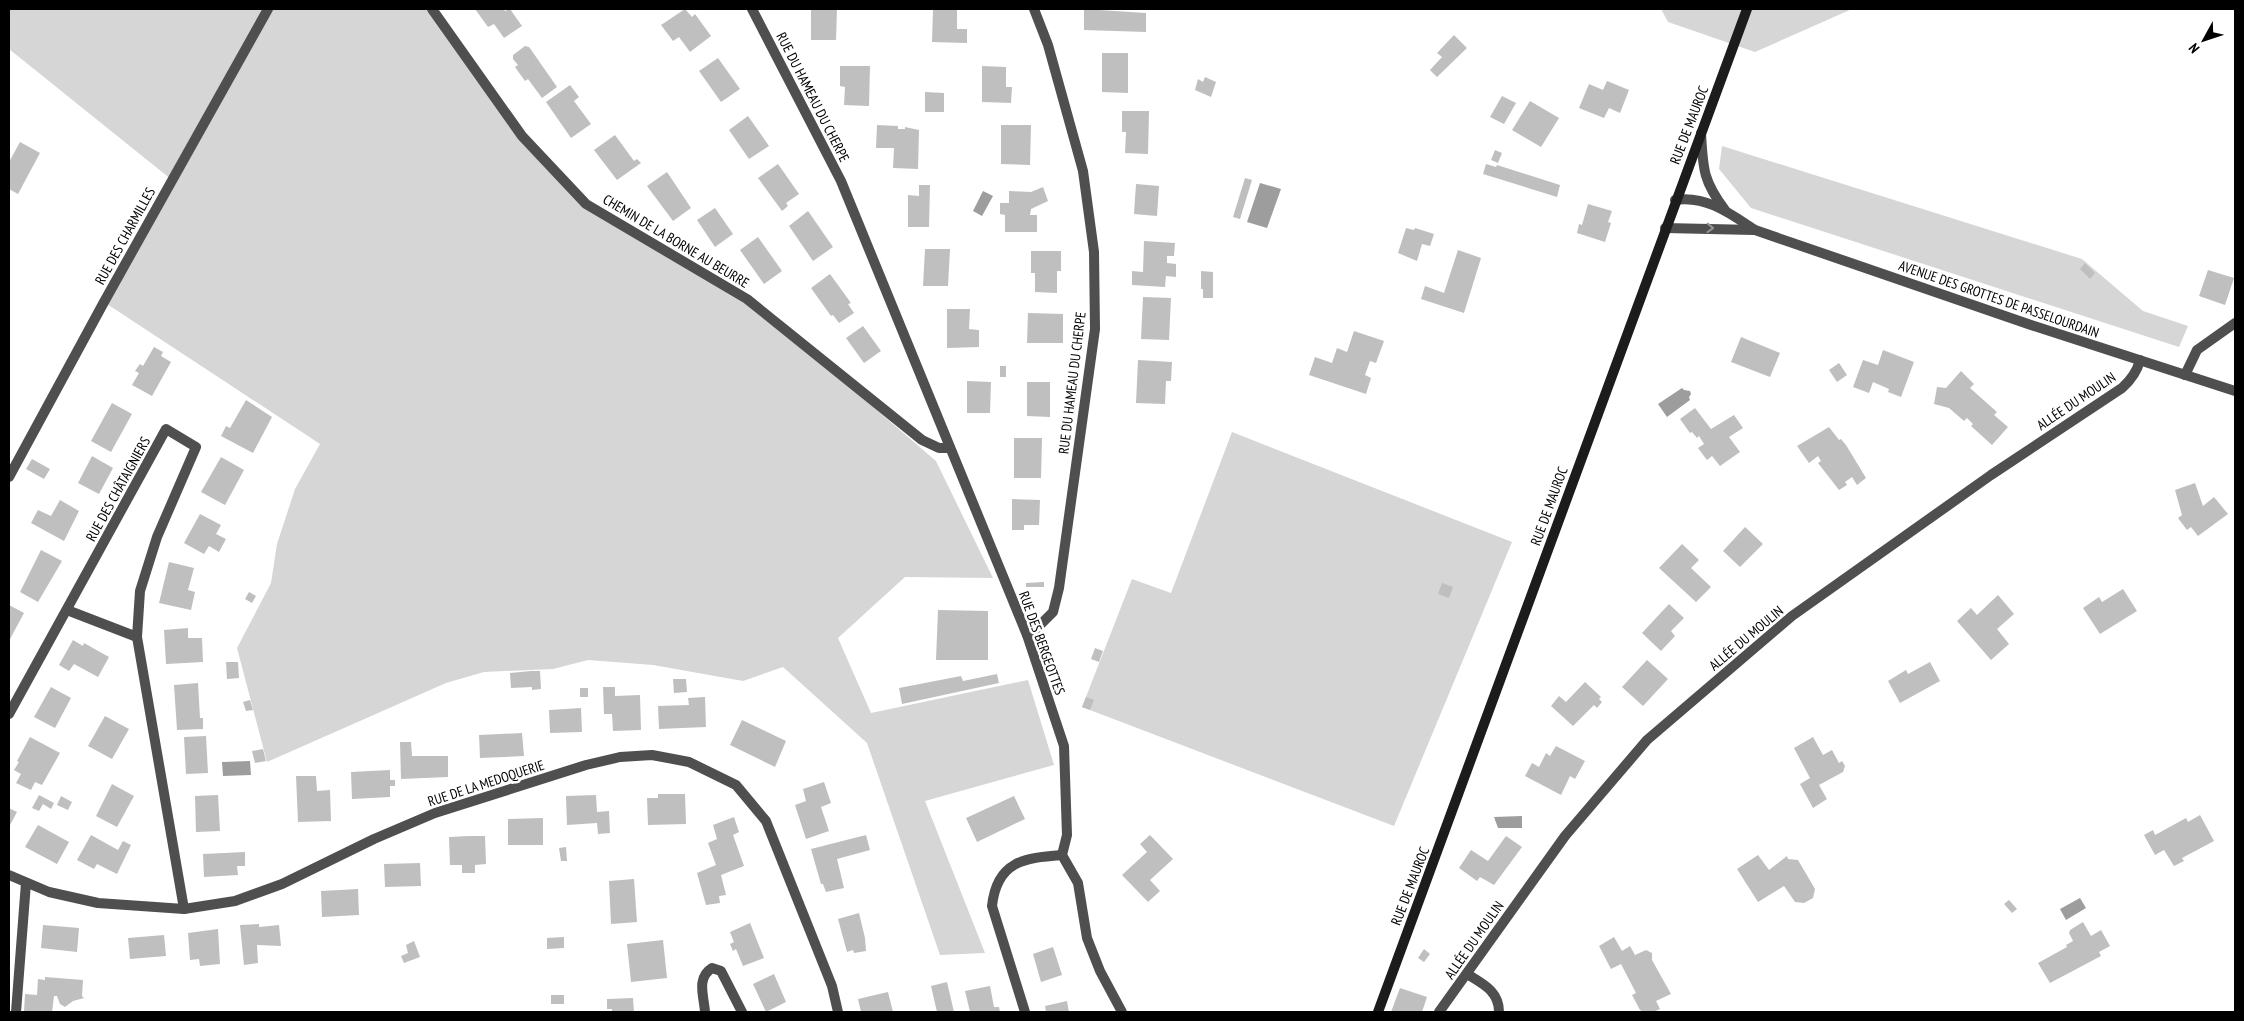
<svg xmlns="http://www.w3.org/2000/svg" width="2244" height="1021" font-family="'PT Sans Narrow',sans-serif">
<rect width="100%" height="100%" fill="#fff"/>
<g fill="#d6d6d6">
<path d="M9 9H432L522 136 586 204 747 299 936 461 993 578 905 577 838 638 871 713 1028 680 1054 765 925 801 985 953 940 955 867 743 783 667 743 681 653 665 588 660 553 669 484 672 446 683 267 762 237 648 271 583 277 544 295 489 320 444 104 302 172 180 9 49Z"/>
<path d="M1661 9H1852L1755 52 1668 22Z"/>
<path d="M1722 146 2082 259 2143 311 2188 326 2179 347 1751 208 1719 169Z"/>
<path d="M1232 432 1512 542 1394 826 1082 707 1132 579 1171 593Z"/>
</g>
<g fill="#9d9d9d">
<path d="M1260 183 1281 189 1267 228 1247 222Z"/>
<path d="M983 191 993 196 982 216 973 211Z"/>
<path d="M1682 388 1684 390 1690 391 1691 394 1689 397 1690 400 1667 417 1658 404Z"/>
<path d="M250 761 251 775 223 776 222 762Z"/>
<path d="M1522 816V828H1498L1494 817Z"/>
<path d="M2080 898 2086 908 2066 920 2060 909Z"/>
</g>
<g fill="#bfbfbf">
<path d="M475 9H503L505 11 510 9 522 26 504 38 494 24 488 27Z"/>
<path d="M685 9 692 17 695 14 711 36 690 52 679 37 673 41 661 25Z"/>
<path d="M811 9H837L836 40H811Z"/>
<path d="M933 9H957V29H967V43L932 42Z"/>
<path d="M1084 9 1146 13V32L1084 30Z"/>
<path d="M1454 35 1467 48 1437 77 1430 70 1442 57 1437 53Z"/>
<path d="M525 46 529 47 534 54 557 87 542 98 528 79 525 81 515 67 518 65 513 59V55Z"/>
<path d="M1102 53H1128V93L1102 92Z"/>
<path d="M718 58 740 89 721 102 699 71Z"/>
<path d="M840 66H870L869 106 844 105 845 87 840 86Z"/>
<path d="M982 66 1006 67V87H1012L1011 103 982 102Z"/>
<path d="M1205 77 1216 82 1211 97 1195 90 1198 79 1203 82Z"/>
<path d="M1607 81 1629 90 1620 113 1609 108 1604 118 1579 108 1589 84 1603 90Z"/>
<path d="M570 85 579 97 574 101 591 124 571 138 546 102Z"/>
<path d="M925 92 944 93V112H925Z"/>
<path d="M1502 96 1516 103 1504 124 1490 117Z"/>
<path d="M1530 101 1559 118 1541 147 1512 130Z"/>
<path d="M1122 111H1149L1148 154 1125 153 1126 132H1122Z"/>
<path d="M748 116 769 146 749 159 729 130Z"/>
<path d="M877 125 898 126V129H905V127L919 130 918 169 893 168 894 148H876Z"/>
<path d="M1001 125H1031L1030 165 1001 164Z"/>
<path d="M615 135 634 161 637 159 641 163 617 180 594 150Z"/>
<path d="M20 142 40 153 18 194 9 189V162Z"/>
<path d="M1495 150 1502 153 1498 163 1491 160Z"/>
<path d="M778 164 799 194 786 203 788 206 782 211 758 178Z"/>
<path d="M1486 164 1496 167 1497 165 1560 185 1557 197 1483 174Z"/>
<path d="M667 172 691 208 673 221 647 186Z"/>
<path d="M1245 178 1252 180 1240 219 1233 217Z"/>
<path d="M1136 184 1159 186 1157 216 1134 214Z"/>
<path d="M919 185H930L929 227H908V195L919 196Z"/>
<path d="M1043 187 1048 201 1031 209 1030 215H1037V232H1005V215L1000 214V203H1009V191L1031 192Z"/>
<path d="M1588 204 1612 211 1608 222 1611 223 1605 242 1577 233 1579 224 1582 225Z"/>
<path d="M715 208 733 234 715 247 697 220Z"/>
<path d="M808 211 833 247 813 261 789 226Z"/>
<path d="M1406 228 1414 230 1415 228 1434 234 1430 246 1422 244 1417 261 1398 253Z"/>
<path d="M758 237 782 271 764 284 740 250Z"/>
<path d="M1144 241 1175 243 1174 256H1167V263L1176 264V277L1166 276 1165 287 1132 285V271L1143 272Z"/>
<path d="M925 249H950L948 286H923Z"/>
<path d="M1458 250 1481 258 1464 313 1421 299 1425 286 1444 293Z"/>
<path d="M1031 251H1061V271H1057V293L1035 292V273H1031Z"/>
<path d="M2085 263 2095 273 2090 279 2080 269Z"/>
<path d="M2208 270 2234 278 2225 305 2199 296Z"/>
<path d="M1201 271 1213 272V298H1203V289H1201Z"/>
<path d="M830 274 851 303 848 304 854 313 839 323 833 315 831 316 811 288Z"/>
<path d="M1143 297 1171 298 1169 340 1141 339Z"/>
<path d="M947 309H970L969 329 979 330V347L947 348Z"/>
<path d="M1028 313 1063 314V343H1027Z"/>
<path d="M863 326 881 351 864 363 846 338Z"/>
<path d="M1354 331 1384 341 1376 363 1370 361 1365 375 1371 378 1366 394 1309 375 1315 357 1332 363 1337 348 1347 352Z"/>
<path d="M1741 337 1780 353 1770 377 1731 362Z"/>
<path d="M154 347 163 352 161 356 171 362 152 396 132 385 139 373 135 371 140 364 143 366Z"/>
<path d="M1883 350 1914 362 1901 397 1888 392 1889 389 1873 382 1869 393 1853 387 1863 360 1878 365Z"/>
<path d="M1138 360 1172 362 1171 381H1166L1165 404 1136 403Z"/>
<path d="M1839 363 1847 375 1837 382 1829 370Z"/>
<rect x="1000" y="366" width="6" height="11"/>
<path d="M1961 371 1974 384 1970 388 1997 412 1994 415 2008 427 1992 445 1971 426 1973 424 1967 418 1964 421 1949 408 1934 404 1937 387 1946 388Z"/>
<path d="M967 381 991 382 990 413H967Z"/>
<path d="M1027 382H1050V417L1027 416Z"/>
<path d="M246 400 272 417 253 453 221 436 226 426 230 428Z"/>
<path d="M112 403 132 414 111 452 91 441Z"/>
<path d="M1695 408 1711 429 1734 415 1743 428 1729 437 1740 452 1720 466 1712 456 1707 460 1698 448 1704 444 1699 436 1697 438 1692 432 1690 433 1680 419Z"/>
<path d="M1829 427 1839 440 1841 439 1846 445 1866 478 1857 485 1852 477 1845 482 1847 485 1839 490 1818 463 1821 461 1818 456 1809 463 1797 446Z"/>
<path d="M1014 438H1042L1041 478H1014Z"/>
<path d="M92 456 113 468 99 494 78 483Z"/>
<path d="M221 457 244 470 225 505 201 492Z"/>
<path d="M32 459 50 469 44 479 26 469Z"/>
<path d="M2195 483 2203 506 2214 497 2228 514 2198 536 2191 527 2187 530 2178 518 2182 515 2175 490Z"/>
<path d="M1012 499 1040 500 1039 525H1024V530H1012Z"/>
<path d="M60 500 79 511 64 541 31 523 38 510 51 516Z"/>
<path d="M200 514 221 525 216 534 226 539 219 552 209 546 204 554 184 543Z"/>
<path d="M1745 527 1763 544 1740 567 1723 551Z"/>
<path d="M1682 544 1699 560 1691 568 1711 587 1696 602 1659 568Z"/>
<path d="M41 550 62 561 38 602 20 592Z"/>
<path d="M169 562 194 568 188 590 195 592 191 610 159 603Z"/>
<path d="M1044 582V587H1026V583Z"/>
<path d="M1442 583 1453 587 1449 598 1438 594Z"/>
<path d="M2123 589 2137 611 2100 634 2083 608 2099 597 2102 602Z"/>
<path d="M249 592 256 596 252 603 245 599Z"/>
<path d="M1998 595 2014 614 1997 629 2009 644 1991 660 1957 621 1971 608 1977 615Z"/>
<path d="M1669 604 1684 618 1671 631 1675 636 1661 651 1642 633Z"/>
<path d="M9 605 24 613 9 641Z"/>
<path d="M938 610 988 611V660H936Z"/>
<path d="M188 628V638H202L203 662 166 664 164 630Z"/>
<path d="M73 640 83 646 84 643 109 657 98 677 74 664 69 671 59 665Z"/>
<path d="M1095 648 1103 651 1099 662 1091 659Z"/>
<path d="M1647 660 1668 679 1643 706 1622 687Z"/>
<path d="M226 662H238L239 678 227 679Z"/>
<path d="M1930 662 1940 681 1900 703 1888 681 1906 670 1908 674Z"/>
<path d="M531 671H540L541 689 532 690V687L511 688 510 673Z"/>
<path d="M997 674 999 683 902 704 899 688 961 676 963 681Z"/>
<path d="M673 679H686L687 692 674 693Z"/>
<path d="M1585 682 1601 697 1599 699 1602 702 1597 708 1594 705 1573 726 1551 706 1559 696 1566 702Z"/>
<path d="M198 683 200 718H203V729L177 730 174 685Z"/>
<path d="M51 687 71 698 55 728 34 717Z"/>
<path d="M603 687H615V696L640 695 641 730 613 731 612 714H604Z"/>
<rect x="580" y="688" width="8" height="9"/>
<path d="M705 697 706 727 659 729 658 706 689 705 688 698Z"/>
<path d="M1086 697 1094 700 1090 710 1082 707Z"/>
<path d="M250 700 253 710 246 711 243 702Z"/>
<path d="M581 708 582 732 550 733 549 710Z"/>
<path d="M105 716 129 729 112 759 88 746Z"/>
<path d="M742 720 786 741 775 767 730 745Z"/>
<path d="M522 733 524 756 480 758 479 735Z"/>
<path d="M206 736 208 773 186 774 184 737Z"/>
<path d="M30 737 60 753 42 785 35 782 31 790 16 783 21 774 14 770 19 762 17 761Z"/>
<path d="M1813 737 1823 755 1832 750 1839 763 1842 761 1845 766 1843 772 1819 785 1827 799 1813 808 1800 784 1810 778 1794 748Z"/>
<path d="M400 742H411L412 756H448V777L401 779Z"/>
<path d="M1556 746 1585 761 1575 779 1570 776 1561 795 1525 776 1532 763 1539 767 1546 753 1550 756Z"/>
<path d="M263 749 266 761 255 763 252 751Z"/>
<path d="M390 770V780H395V786H390V797L352 799 351 772Z"/>
<path d="M296 776H316L317 791 330 790 331 821 298 822Z"/>
<path d="M824 782 831 803 821 807 829 831 806 839 795 805 806 801 803 789Z"/>
<path d="M112 784 134 796 117 827 96 816Z"/>
<path d="M658 794H685L686 824 648 825 647 798H658Z"/>
<path d="M39 795 54 803 51 809 43 804 39 811 32 808Z"/>
<path d="M218 795 220 831 196 832 195 796Z"/>
<path d="M596 795 597 812 609 811 610 833 598 834 597 823 567 825 566 796Z"/>
<path d="M61 796 72 802 68 810 57 805Z"/>
<path d="M1014 796 1025 819 977 842 966 818Z"/>
<path d="M9 808 17 812 9 827Z"/>
<path d="M2200 815 2214 841 2182 858 2184 861 2174 866 2164 850 2155 855 2144 835 2153 830 2155 835 2186 818 2188 822Z"/>
<path d="M734 817 739 832 733 835 744 866 721 875 726 895 719 896 720 903 706 905 697 873 716 865 708 843 717 839 713 825Z"/>
<path d="M543 818V845H508V819Z"/>
<path d="M38 825 69 842 57 864 25 847Z"/>
<path d="M91 835 118 850 123 841 131 845 117 874 97 864 94 869 77 860Z"/>
<path d="M866 835 870 850 837 859 844 888 826 892 823 884H821L811 849Z"/>
<path d="M1150 835 1173 859 1150 880 1160 891 1148 902 1122 875 1147 852 1140 844Z"/>
<path d="M469 836H485L486 864 475 865V873H462V865H450L449 837Z"/>
<path d="M1506 836 1522 847 1494 885 1480 877 1477 881 1459 868 1471 850 1488 861Z"/>
<path d="M566 847 567 861H561L559 848Z"/>
<path d="M245 852V866H237L238 875 204 877 203 854Z"/>
<path d="M1758 855 1769 870 1787 856 1788 859 1798 860 1815 889 1813 898 1804 903 1795 902 1784 886 1758 902 1737 869Z"/>
<path d="M420 863 421 886 385 887 384 864Z"/>
<path d="M634 879 637 922 611 924 609 881Z"/>
<path d="M358 889 359 915 322 917 321 891Z"/>
<path d="M2009 900 2017 909 2012 913 2004 904Z"/>
<path d="M859 913 865 938 866 951 854 953 853 950 847 952 838 919Z"/>
<path d="M2083 922 2091 936 2101 930 2110 946 2099 952 2101 956 2050 983 2038 963 2067 947 2066 945 2073 941 2069 933 2070 930Z"/>
<path d="M750 923 764 958 743 966 736 949 733 951 730 944 734 942 730 932Z"/>
<path d="M259 924V927L279 925 281 946 257 945 258 963 244 965 240 925Z"/>
<path d="M43 925 79 928 77 952 41 948Z"/>
<path d="M218 929 220 964 200 966 199 959 190 960 188 933Z"/>
<path d="M164 935 166 956 130 959 128 938Z"/>
<path d="M564 937V948L547 949V938Z"/>
<path d="M1614 937 1622 951 1630 946 1635 955 1646 950 1652 953V960L1671 994 1656 1001 1660 1009 1653 1012H1644L1640 1010 1632 995 1636 993 1621 964 1611 969 1599 946Z"/>
<path d="M663 940 667 978 631 982 627 944Z"/>
<path d="M414 941 420 957 404 963 401 956 408 953 406 945Z"/>
<path d="M1053 947 1062 975 1041 982 1033 954Z"/>
<path d="M1424 949 1430 954 1424 962 1418 958Z"/>
<path d="M774 974 786 1002 766 1012 753 984Z"/>
<path d="M45 977 83 980 82 996 84 998 73 1001 65 1007 60 1004 57 996H54L52 1012H24L25 994 37 995 38 979 45 980Z"/>
<path d="M947 982 954 1012H937L931 986Z"/>
<path d="M990 986 994 1007H999L1000 1012H970L965 991Z"/>
<path d="M1400 988 1427 997 1422 1012H1391Z"/>
<path d="M888 992 893 1012H861L858 999Z"/>
<rect x="551" y="995" width="13" height="9"/>
<path d="M633 998 634 1012H612V1009H607V999Z"/>
<path d="M1067 1001 1069 1012H1046L1045 1006Z"/>
</g>
<g fill="none" stroke-linecap="round" stroke-linejoin="round">
<g stroke="#4f4f4f" stroke-width="10">
<path d="M432 9 522 136 586 204 747 299 922 440 939 448H950"/>
<path d="M752 9 841 181 1027 635 1064 746 1067 835 1062 855 1078 883 1087 938 1100 971 1122 1012"/>
<path d="M1701 133C1703 169 1703 181 1725 210"/>
<path d="M1675 200C1706 195 1731 214 1755 230L2031 325 2235 391"/>
<path d="M1665 228 1754 230"/>
<path d="M2185 375 2197 350 2235 323"/>
<path d="M9 477 104 302 268 9"/>
<path d="M67 610 137 637"/>
<path d="M1027 635 1034 631 1053 612 1059 588 1095 329 1094 252 1083 171 1048 45 1034 9"/>
<path d="M9 714 166 429 196 447 157 537 140 591 137 637 184 909"/>
<path d="M9 875 49 892 98 903 184 909 235 901 282 884 374 839 435 813 586 765 620 757 652 755 689 762 736 785 766 821 832 986 838 1012"/>
<path d="M1467 974C1483 984 1499 991 1499 1012"/>
<path d="M16 1012 26 883"/>
<path d="M705 1012C704 996 696 978 712 968L721 971 742 1012"/>
<path d="M1025 1012 992 906C997 861 1024 858 1062 855"/>
<path d="M1439 1012 1565 836 1647 740 1792 616 1991 475 2122 388C2131 380 2137 372 2140 360"/>
</g>
<path stroke="#1c1c1c" stroke-width="10" d="M1378 1012 1747 9"/>
</g>
<defs><path id="oneway-chevron" d="M-2-3.5L2.5 0L-2 3.5" fill="none" stroke-width="1.6" stroke-linecap="round" stroke-linejoin="round" transform="scale(1.25)"/></defs>
<use stroke="#959595" href="#oneway-chevron" transform="translate(1710 228) rotate(2)"/>
<g text-anchor="middle" stroke-width="5" stroke-linejoin="round" paint-order="stroke">
<g font-size="14" fill="#000" stroke="#fff">
<text transform="translate(813 97) rotate(63)" y="5">RUE DU HAMEAU DU CHERPE</text>
<text transform="translate(1689 125) rotate(-69)" y="5">RUE DE MAUROC</text>
<text transform="translate(125 236) rotate(-61)" y="5">RUE DES CHARMILLES</text>
<text transform="translate(676 241) rotate(31)" y="5">CHEMIN DE LA BORNE AU BEURRE</text>
<text transform="translate(1999 299) rotate(19)" y="5">AVENUE DES GROTTES DE PASSELOURDAIN</text>
<text transform="translate(1072 383) rotate(-83)" y="5">RUE DU HAMEAU DU CHERPE</text>
<text transform="translate(2076 401) rotate(-34)" y="5">ALLÉE DU MOULIN</text>
<text transform="translate(118 489) rotate(-61)" y="5">RUE DES CHÂTAIGNIERS</text>
<text transform="translate(1549 506) rotate(-70)" y="5">RUE DE MAUROC</text>
<text transform="translate(1746 638) rotate(-40)" y="5">ALLÉE DU MOULIN</text>
<text transform="translate(1042 643) rotate(70)" y="5">RUE DES BERGEOTTES</text>
<text transform="translate(486 783) rotate(-18)" y="5">RUE DE LA MEDOQUERIE</text>
<text transform="translate(1410 886) rotate(-69)" y="5">RUE DE MAUROC</text>
<text transform="translate(1474 940) rotate(-55)" y="5">ALLÉE DU MOULIN</text>
</g>
</g>
<rect width="2244" height="1021" fill="none" stroke="#000000" stroke-width="20"/>
<g transform="translate(2204 40) rotate(230)" stroke="#ffffff" stroke-width="4" paint-order="stroke">
<path d="M0-4L9 19L0 12L-9 19Z" fill="#000000"/>
<text y="-8" font-size="14" font-weight="bold" text-anchor="middle" fill="#000000">N</text>
</g>
</svg>
